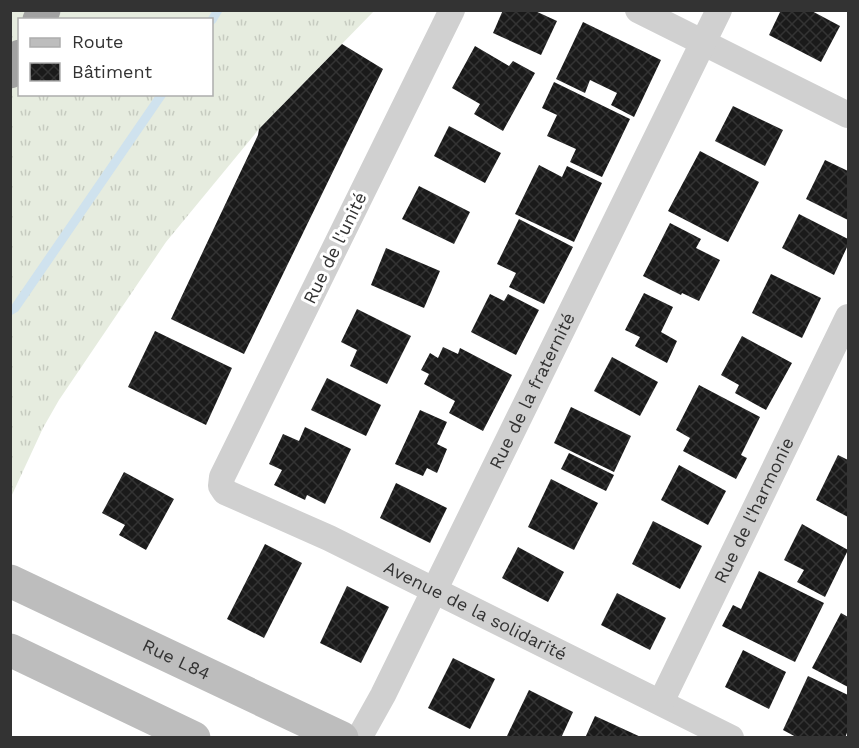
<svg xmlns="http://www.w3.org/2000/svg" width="859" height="748" font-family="'Work Sans',sans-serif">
<defs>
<pattern id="grass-tufts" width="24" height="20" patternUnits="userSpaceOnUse" patternTransform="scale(1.5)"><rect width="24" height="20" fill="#e6ecdf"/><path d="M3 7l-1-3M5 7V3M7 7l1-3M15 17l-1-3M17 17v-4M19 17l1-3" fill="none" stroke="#c6cbc0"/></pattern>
<pattern id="building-cross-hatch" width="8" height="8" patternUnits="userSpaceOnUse" patternTransform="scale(1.5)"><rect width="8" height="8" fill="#1a1a1a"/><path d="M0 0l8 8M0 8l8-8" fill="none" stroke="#333"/></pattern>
</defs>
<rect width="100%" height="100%" fill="#fff"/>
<path fill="url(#grass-tufts)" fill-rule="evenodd" d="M11 11H374L259 129 166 242 59 400 43 428 11 497ZM20 20H212V94H20Z"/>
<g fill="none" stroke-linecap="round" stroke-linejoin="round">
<g stroke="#cfe2ee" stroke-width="9">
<path d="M212 20 218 10"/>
<path d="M10 311 15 308 162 94"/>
</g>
</g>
<g fill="url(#building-cross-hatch)">
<path d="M503 10H533L557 21 541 55 493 33Z"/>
<path d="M781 10H810L840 26 821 62 769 35Z"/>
<path d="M583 22 661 60 634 117 611 105 617 93 590 80 585 93 556 79Z"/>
<path d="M342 44 383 69 244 354 171 319 258 135 259 129Z"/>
<path d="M475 46 509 66 513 61 535 73 503 131 474 114 480 104 452 88Z"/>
<path d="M554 82 630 119 602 177 570 162 576 149 547 136 557 115 542 108Z"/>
<path d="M733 106 783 130 765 166 715 141Z"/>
<path d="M449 126 501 153 485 183 434 156Z"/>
<path d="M700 151 759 182 728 242 668 211Z"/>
<path d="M825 160 848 171V220L806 199Z"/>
<path d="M539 165 562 177 567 166 602 183 574 242 515 214Z"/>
<path d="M419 186 470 212 454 244 402 219Z"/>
<path d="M799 214 848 239V245L834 275 782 248Z"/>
<path d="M519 219 573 247 544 304 509 287 516 273 497 264Z"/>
<path d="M670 223 701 239 696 248 720 260 699 301 682 293 681 295 643 276Z"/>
<path d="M386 248 440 271 424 308 371 285Z"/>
<path d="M771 274 821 298 802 338 752 313Z"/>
<path d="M644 293 673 307 661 332 677 341 667 363 635 346 640 337 625 330Z"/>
<path d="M490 294 504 301 508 294 539 310 516 355 471 332Z"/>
<path d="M357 309 411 336 387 384 350 366 357 350 341 342Z"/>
<path d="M155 331 232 368 206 425 128 387Z"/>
<path d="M742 336 792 363 766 410 735 393 739 385 721 375Z"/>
<path d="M443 347 458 354 460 348 512 375 483 431 449 413 455 401 424 384 429 374 421 370 430 353 438 358Z"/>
<path d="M612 357 658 382 640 416 594 391Z"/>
<path d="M327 378 381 405 366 436 311 410Z"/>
<path d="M699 385 760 417 741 455 747 458 736 479 683 451 690 438 676 430Z"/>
<path d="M571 407 631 436 614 472 554 443Z"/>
<path d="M420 410 447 422 437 444 447 449 437 473 427 468 423 476 395 464Z"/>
<path d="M305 427 351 449 325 504 307 495 305 500 274 485 282 470 269 464 283 434 299 441Z"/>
<path d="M569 453 614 475 606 491 561 469Z"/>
<path d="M838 455 848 460V517L816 500Z"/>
<path d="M679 465 726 491 708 525 661 500Z"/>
<path d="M124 472 174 499 146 550 119 535 125 525 102 513Z"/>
<path d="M551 479 598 503 574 550 528 527Z"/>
<path d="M396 483 447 508 430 543 380 518Z"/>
<path d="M653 521 702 546 680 589 632 564Z"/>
<path d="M802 524 848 550 825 597 797 582 804 570 784 560Z"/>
<path d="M265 544 302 563 264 638 227 619Z"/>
<path d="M518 547 564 572 548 602 502 578Z"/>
<path d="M759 571 824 603 795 662 722 626 733 605 741 609Z"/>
<path d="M347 586 389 607 361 663 320 643Z"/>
<path d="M617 593 666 618 650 650 601 625Z"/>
<path d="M841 613 848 617V687L812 668Z"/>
<path d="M743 650 786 672 769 709 725 687Z"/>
<path d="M453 658 495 679 470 729 428 708Z"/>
<path d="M808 676 848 695V730L845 738H798L783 730Z"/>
<path d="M529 690 573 712 561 738H506Z"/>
<path d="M595 716 643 738H585Z"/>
</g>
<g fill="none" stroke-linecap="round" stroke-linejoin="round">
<g stroke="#d0d0d0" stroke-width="26">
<path id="s1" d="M452 10 222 477 221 486 225 492 329 538 731 738"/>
<path d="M638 10 848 115"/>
<path id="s2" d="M661 702 848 317"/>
<path id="s3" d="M359 738 383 695 719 10"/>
</g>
<g stroke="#bdbdbd" stroke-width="33">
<path id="s4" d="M10 581 342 738"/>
<path d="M10 650 194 738"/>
</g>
<g stroke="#a2a2a2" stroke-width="33">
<path d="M39 20 44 10"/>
<path d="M10 72 20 56"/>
</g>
</g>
<g text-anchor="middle" stroke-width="6" stroke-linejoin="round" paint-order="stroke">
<g font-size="18" fill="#333" stroke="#fff">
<text transform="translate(335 248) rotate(-64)" y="6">Rue de l'unité</text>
<text dy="6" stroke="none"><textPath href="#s3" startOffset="388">Rue de la fraternité</textPath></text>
<text dy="6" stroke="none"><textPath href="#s2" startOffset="213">Rue de l'harmonie</textPath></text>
<text dy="6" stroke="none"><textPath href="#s1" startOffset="814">Avenue de la solidarité</textPath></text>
<text dy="6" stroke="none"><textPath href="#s4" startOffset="184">Rue L84</textPath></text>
</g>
</g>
<rect width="859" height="748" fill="none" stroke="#333333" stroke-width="24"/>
<rect x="18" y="18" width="195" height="78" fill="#ffffff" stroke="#adadad" stroke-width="1.5"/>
<rect x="30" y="38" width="30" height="9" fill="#bdbdbd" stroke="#adadad" stroke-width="1.5"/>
<text x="72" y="48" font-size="18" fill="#333333">Route</text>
<rect x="30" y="63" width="30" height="18" fill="url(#building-cross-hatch)" stroke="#adadad" stroke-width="1.5"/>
<text x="72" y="78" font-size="18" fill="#333333">Bâtiment</text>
</svg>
